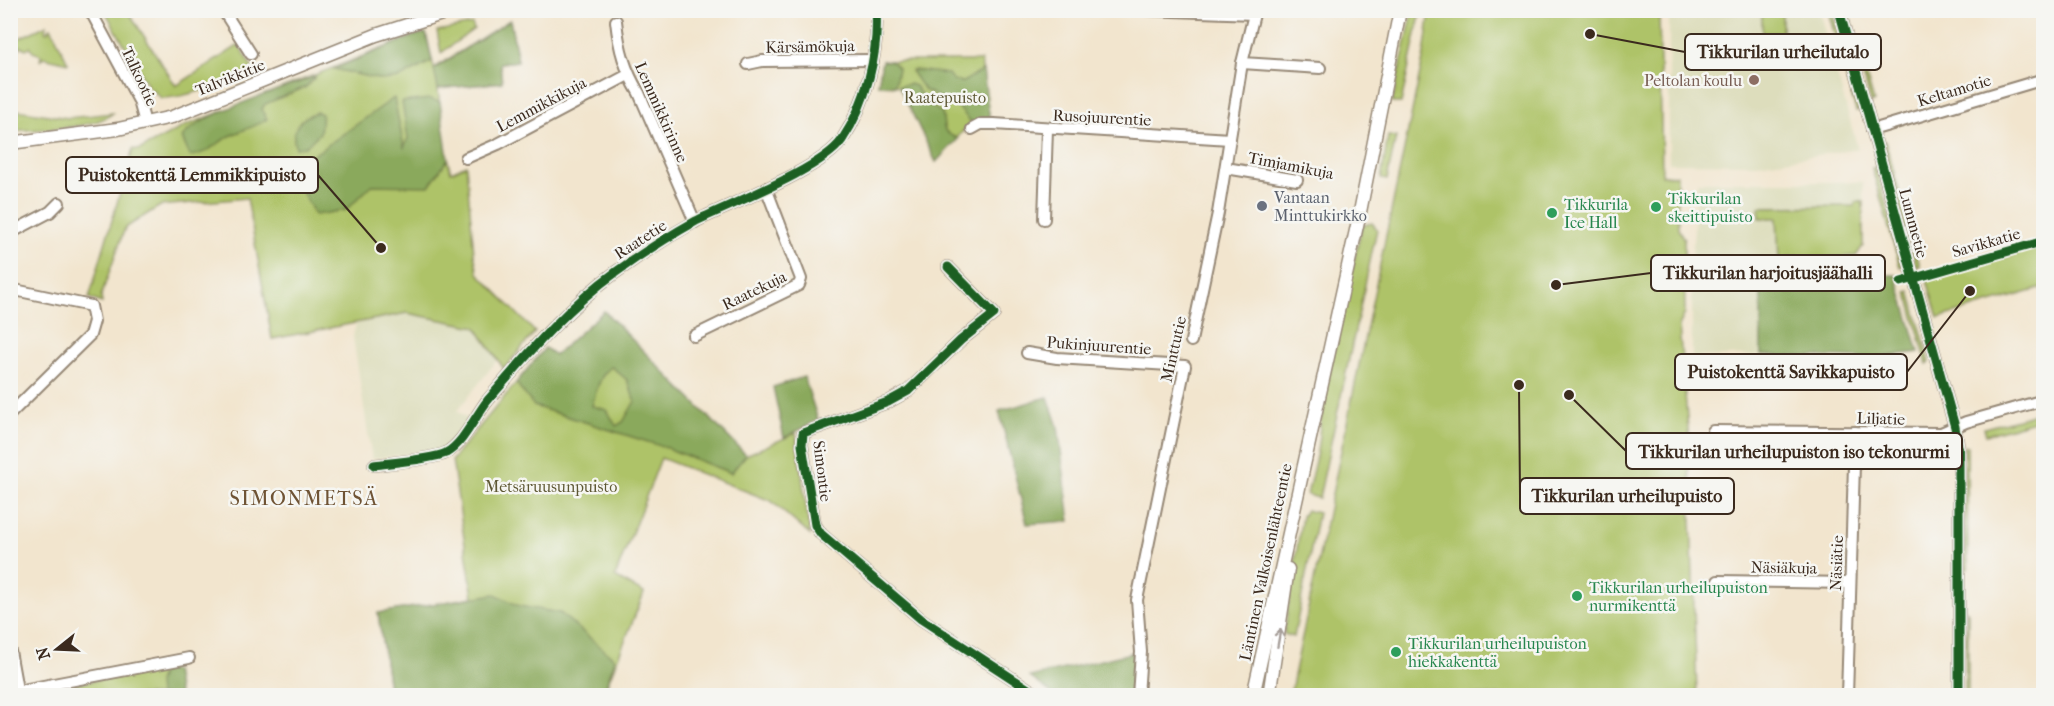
<svg xmlns="http://www.w3.org/2000/svg" width="2054" height="706" font-family="'IM FELL French Canon',serif">
<rect width="100%" height="100%" fill="#f6f6f2"/>
<filter id="ink" filterUnits="userSpaceOnUse"><feTurbulence type="fractalNoise" baseFrequency=".0167" numOctaves="2"/><feDisplacementMap in="SourceGraphic" scale="12" xChannelSelector="R" yChannelSelector="G"/><feConvolveMatrix kernelMatrix="1 2 1 2 8 2 1 2 1" color-interpolation-filters="sRGB"/></filter>
<filter id="wash" filterUnits="userSpaceOnUse"><feTurbulence type="fractalNoise" baseFrequency=".008" numOctaves="4" result="noise"/><feDisplacementMap in="SourceGraphic" scale="24" xChannelSelector="R" yChannelSelector="G"/><feGaussianBlur stdDeviation="1.35" result="paint"/><feColorMatrix in="noise" values="0 0 0 0 0 0 0 0 0 0 0 0 0 0 0 0 0 1.4 0 .05"/><feComposite in="paint" operator="in"/></filter>
<g filter="url(#wash)">
<rect width="100%" height="100%" fill="#f2e5ce"/>
<g fill="#ddddbc">
<path d="M1669 11H1819L1858 149 1757 164 1669 163Z"/>
<path d="M1697 182H1863V246L1856 256 1802 259V275H1761V355L1692 357V261Z"/>
<path d="M407 313 476 327 498 359 457 411 469 420 443 449 372 459 353 337 356 324Z"/>
</g>
<g fill="#aec367" stroke="#747642" stroke-width="1.5">
<path d="M105 11H128L176 86 239 45 253 69C237 81 181 99 161 98L148 86Z"/>
<path d="M1413 11H1421L1401 103H1392Z"/>
<path d="M1430 11H1659L1662 175H1677L1678 229 1684 239 1685 313 1679 326 1688 429 1697 695H1290L1424 54Z"/>
<rect x="1762" y="11" width="20" height="22"/>
<path d="M1828 11H1832L1860 110 1856 111Z"/>
<path d="M1845 11H1848L1874 102 1871 103Z"/>
<path d="M510 20 518 61 500 63 502 82 438 89 445 151 451 172 466 165 474 254 478 273 535 332 504 369 476 327 407 313 272 339 247 198 160 206 125 228 101 296 102 303 89 298 133 149 139 150 185 126 416 35 426 33 434 68Z"/>
<path d="M472 24 474 29 441 53 437 31Z"/>
<path d="M47 25 45 31 48 32 51 27 68 63 43 57 40 61 41 55 33 52 30 47 26 49 20 46 17 52 11 48V38L13 41Z"/>
<path d="M882 61H981L990 121 971 122 936 162 899 86 878 85Z"/>
<path d="M10 109 68 118 113 113C93 130 37 129 11 131Z"/>
<path d="M1388 136 1396 137 1387 180 1381 179Z"/>
<path d="M1885 141 1920 266 1916 267 1882 142Z"/>
<path d="M1876 167 1903 265 1900 267 1872 168Z"/>
<path d="M1855 202H1863V246L1856 256 1802 259V256L1788 257V260H1779L1777 218H1760L1759 207 1855 206Z"/>
<path d="M1372 223 1377 229 1319 498 1307 495 1317 452 1324 393 1361 230 1364 225Z"/>
<path d="M2043 246V288L1938 318 1927 280Z"/>
<path d="M1910 291 1930 362 1927 364 1907 292Z"/>
<path d="M604 311 746 455 796 433 810 535 771 501 661 458 615 577 644 593 603 695H390L378 613 473 597 452 460 545 348 555 355Z"/>
<path d="M2036 414 2038 420 1986 435 1984 428Z"/>
<path d="M1964 446H1967L1968 569H1965Z"/>
<path d="M1306 510 1318 513 1294 637 1284 634 1302 516Z"/>
<path d="M1966 610 1968 612V696L1965 695Z"/>
<path d="M163 668 175 671 179 695 36 696 42 690 152 670 155 672Z"/>
</g>
<g fill="#8aa95c" stroke="#626a3d" stroke-width="1.5" fill-rule="evenodd">
<path d="M510 20 518 61 500 63 502 82 438 89 434 69Z"/>
<path d="M426 33 432 61 400 78 382 80 334 69 416 35Z"/>
<path d="M882 61H891L898 68 895 85H878Z"/>
<path d="M915 70 948 74 953 81 963 82 983 70 990 121 971 122 958 107 924 90 911 71Z"/>
<path d="M316 76 306 87 265 104 262 109 267 119C256 127 244 129 232 135 217 142 207 155 190 156L182 138C196 114 287 88 316 76Z"/>
<path d="M909 84 915 86 927 103 942 113C946 129 939 130 958 139L936 162 899 86Z"/>
<path d="M394 98 404 147 408 138 402 102 430 99 440 102 448 159 445 163 429 186 372 185 346 210 315 215 291 171Z"/>
<path d="M317 112 322 114 320 133 305 147 296 148C289 130 299 118 317 112Z"/>
<path d="M1761 274 1896 275 1919 352 1871 358 1761 355Z"/>
<path d="M604 311 746 455 731 473 664 447 534 406 516 383 545 348 555 355ZM612 367 627 380 635 401 623 422 616 426 607 410 592 406C596 393 600 372 612 367Z"/>
<path d="M804 377 818 420 784 438 773 387Z"/>
<path d="M1048 397 1058 427 1070 521 1027 524 999 411Z"/>
<path d="M495 594 519 606 560 613 615 659 603 695H390L378 613Z"/>
<path d="M1135 652 1131 695H1054L1030 677Z"/>
<path d="M163 668 175 671 179 695H159L158 682Z"/>
</g>
</g>
<g filter="url(#ink)">
<g fill="none" stroke-linecap="round" stroke-linejoin="round">
<defs>
<g id="minor">
<path d="M90 10 139 101 145 123"/>
<path d="M223 10 251 54"/>
<path d="M1146 10 1254 14"/>
<path d="M1839 10 1955 427 1959 453V696"/>
<path d="M616 21C619 49 625 70 639 93L695 222"/>
<path d="M1242 63 1320 68"/>
<path d="M748 64 762 61 873 60"/>
<path d="M972 129 981 124H994L1230 139"/>
<path d="M1872 130 2044 79"/>
<path d="M466 158 498 144 628 75"/>
<path d="M1226 168 1297 180"/>
<path d="M1044 219 1047 129"/>
<path d="M10 233 50 212 59 203"/>
<path d="M948 267 994 314 961 340 908 391 888 402 803 433 802 445 815 525 821 534 921 619 1039 696"/>
<path d="M10 289 91 306 94 321 90 335 10 414"/>
<path d="M694 336 799 285 801 279 766 188"/>
<path d="M1191 341 1218 213 1242 63 1255 10"/>
<path d="M1027 353 1057 358 1185 366 1137 600 1141 652 1138 696"/>
<path d="M1713 431 1941 433 1966 422 2044 400"/>
<path d="M374 465C390 463 433 459 446 453 464 443 475 416 488 400 527 355 567 307 616 272 641 254 669 236 696 221 730 204 822 169 842 140 866 104 879 53 876 10"/>
<path d="M1718 581 1850 583"/>
<path d="M10 651 18 695"/>
<path d="M17 691 189 658"/>
<path d="M1847 696 1855 432"/>
</g>
<g id="major">
<path d="M10 143 118 129 172 117 376 35 454 10"/>
<path d="M1253 696 1360 212 1400 10"/>
<path d="M1269 696 1288 569"/>
</g>
</defs>
<use href="#minor" stroke="#968876" stroke-width="14"/>
<use href="#major" stroke="#968876" stroke-width="15"/>
<use href="#minor" stroke="#fff" stroke-width="10"/>
<use href="#major" stroke="#fff" stroke-width="12"/>
<defs>
<g id="cycleway">
<path d="M1839 10 1955 427 1959 453V696"/>
<path d="M948 267 994 314 961 340 908 391 888 402 803 433 802 445 815 525 821 534 921 619 1039 696"/>
<path d="M1901 282 2044 241"/>
<path d="M374 465C390 463 433 459 446 453 464 443 475 416 488 400 527 355 567 307 616 272 641 254 669 236 696 221 730 204 822 169 842 140 866 104 879 53 876 10"/>
</g>
</defs>
<use href="#cycleway" stroke="#f6f6f2" stroke-width="13"/>
<use href="#cycleway" stroke="#1b5e20" stroke-width="9"/>
</g>
<defs><path id="oneway-shaft" d="M-6 0H5M1.5-3L5.5 0L1.5 3" fill="none" stroke-width="1.6" stroke-linecap="round" stroke-linejoin="round" transform="scale(1.5)"/></defs>
<use stroke="#a79f9a" href="#oneway-shaft" transform="translate(1279 638) rotate(-80)"/>
</g>
<circle fill="#8d6e63" stroke="#f6f6f2" stroke-width="2" cx="1754" cy="80" r="6"/>
<circle fill="#6b7280" stroke="#f6f6f2" stroke-width="2" cx="1262" cy="206" r="6"/>
<g fill="#2e9e5b" stroke="#f6f6f2" stroke-width="2">
<circle cx="1656" cy="207" r="6"/>
<circle cx="1552" cy="213" r="6"/>
<circle cx="1577" cy="596" r="6"/>
<circle cx="1396" cy="652" r="6"/>
</g>
<g text-anchor="middle" stroke-width="5" stroke-linejoin="round" paint-order="stroke">
<g font-size="16" fill="#3b2a1e" stroke="#f6f6f2">
<text transform="translate(810 46) rotate(-1)" y="6">Kärsämökuja</text>
<text transform="translate(140 76) rotate(65)" y="6">Talkootie</text>
<text transform="translate(230 77) rotate(-22)" y="6">Talvikkitie</text>
<text transform="translate(1954 90) rotate(-17)" y="6">Keltamotie</text>
<text transform="translate(541 104) rotate(-28)" y="6">Lemmikkikuja</text>
<text transform="translate(662 112) rotate(66)" y="6">Lemmikkirinne</text>
<text transform="translate(1102 117) rotate(3)" y="6">Rusojuurentie</text>
<text transform="translate(1291 165) rotate(11)" y="6">Timjamikuja</text>
<text transform="translate(1914 223) rotate(75)" y="6">Lummetie</text>
<text transform="translate(640 239) rotate(-33)" y="6">Raatetie</text>
<text transform="translate(1986 242) rotate(-16)" y="6">Savikkatie</text>
<text transform="translate(754 290) rotate(-26)" y="6">Raatekuja</text>
<text transform="translate(1099 345) rotate(4)" y="6">Pukinjuurentie</text>
<text transform="translate(1173 349) rotate(-77)" y="6">Minttutie</text>
<text transform="translate(1881 418) rotate(2)" y="6">Liljatie</text>
<text transform="translate(823 471) rotate(83)" y="6">Simontie</text>
<text transform="translate(1265 562) rotate(-78)" y="6">Läntinen Valkoisenlähteentie</text>
<text transform="translate(1836 563) rotate(-88)" y="6">Näsiätie</text>
<text transform="translate(1784 567) rotate(1)" y="6">Näsiäkuja</text>
</g>
<g font-size="16" fill="#785e54" stroke="#f6f6f2" text-anchor="end">
<text x="1742" y="86">Peltolan koulu</text>
</g>
<g font-size="16" fill="#5e5834" stroke="#f6f6f2">
<text x="945" y="103">Raatepuisto</text>
<text x="551" y="492">Metsäruusunpuisto</text>
</g>
<g font-size="16" fill="#5b616d" stroke="#f6f6f2" text-anchor="start">
<text x="1274" y="203">Vantaan<tspan x="1274" dy="18">Minttukirkko</tspan></text>
</g>
<g font-size="16" fill="#27864d" stroke="#f6f6f2" text-anchor="start">
<text x="1668" y="204">Tikkurilan<tspan x="1668" dy="18">skeittipuisto</tspan></text>
<text x="1564" y="210">Tikkurila<tspan x="1564" dy="18">Ice Hall</tspan></text>
<text x="1589" y="593">Tikkurilan urheilupuiston<tspan x="1589" dy="18">nurmikenttä</tspan></text>
<text x="1408" y="649">Tikkurilan urheilupuiston<tspan x="1408" dy="18">hiekkakenttä</tspan></text>
</g>
<g font-size="20" letter-spacing="1.5" fill="#6f5334" stroke="#f6f6f2">
<text x="304" y="505">SIMONMETSÄ</text>
</g>
</g>
<path fill="none" stroke="#3b2a1e" stroke-width="2" d="M1590 34L1685 52M381 248L318 175M1556 285L1651 273M1970 291L1907 372M1569 395L1626 451M1519 385L1520 496"/>
<g fill="#3b2a1e" stroke="#f6f6f2" stroke-width="2">
<circle cx="1590" cy="34" r="6"/>
<circle cx="381" cy="248" r="6"/>
<circle cx="1556" cy="285" r="6"/>
<circle cx="1970" cy="291" r="6"/>
<circle cx="1569" cy="395" r="6"/>
<circle cx="1519" cy="385" r="6"/>
</g>
<g fill="#f6f6f2" stroke="#3b2a1e" stroke-width="2">
<rect x="1685" y="34" width="196" height="36" rx="6"/>
<rect x="66" y="157" width="252" height="36" rx="6"/>
<rect x="1651" y="255" width="234" height="36" rx="6"/>
<rect x="1675" y="354" width="232" height="36" rx="6"/>
<rect x="1626" y="433" width="336" height="36" rx="6"/>
<rect x="1520" y="478" width="214" height="36" rx="6"/>
</g>
<g font-size="18" text-anchor="middle" font-weight="bold" fill="#3b2a1e">
<text x="1783" y="58">Tikkurilan urheilutalo</text>
<text x="192" y="181">Puistokenttä Lemmikkipuisto</text>
<text x="1768" y="279">Tikkurilan harjoitusjäähalli</text>
<text x="1791" y="378">Puistokenttä Savikkapuisto</text>
<text x="1794" y="458">Tikkurilan urheilupuiston iso tekonurmi</text>
<text x="1627" y="502">Tikkurilan urheilupuisto</text>
</g>
<rect width="2054" height="706" fill="none" stroke="#f6f6f2" stroke-width="36"/>
<g transform="translate(57 649) rotate(252)" stroke="#f6f6f2" stroke-width="4.5" paint-order="stroke">
<path d="M0-4.5L10 22L0 15L-10 22Z" fill="#3b2a1e"/>
<text y="-9" font-size="16" font-weight="bold" text-anchor="middle" fill="#3b2a1e">N</text>
</g>
</svg>
